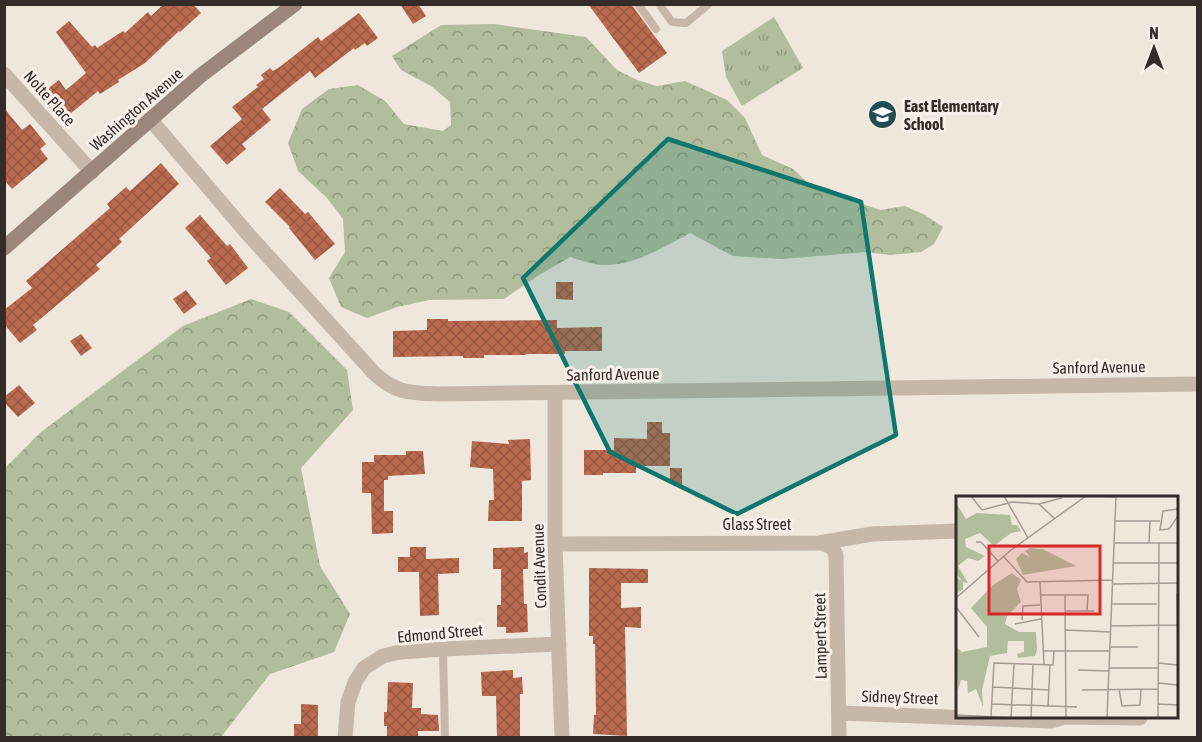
<svg xmlns="http://www.w3.org/2000/svg" width="1202" height="742" font-family="'Asap Condensed',sans-serif">
<defs>
<pattern id="grass-tufts" width="24" height="20" patternUnits="userSpaceOnUse" patternTransform="scale(1.5)"><rect width="24" height="20" fill="#b2bd9d"/><path d="M3 7l-1-3M5 7V3M7 7l1-3M15 17l-1-3M17 17v-4M19 17l1-3" fill="none" stroke="#929a80"/></pattern>
<pattern id="forest-crowns" width="20" height="18" patternUnits="userSpaceOnUse" patternTransform="scale(1.5)"><rect width="20" height="18" fill="#b2bd9d"/><path d="M2 6a3 3 0 1 1 6 0M12 15a3 3 0 1 1 6 0" fill="none" stroke="#929a80"/></pattern>
<pattern id="building-cross-hatch" width="8" height="8" patternUnits="userSpaceOnUse" patternTransform="scale(1.5)"><rect width="8" height="8" fill="#ba6b4f"/><path d="M0 0l8 8M0 8l8-8" fill="none" stroke="#985842"/></pattern>
</defs>
<rect width="100%" height="100%" fill="#efe6dc"/>
<path fill="url(#grass-tufts)" d="M774 17 803 68 742 106 726 77 722 51Z"/>
<g fill="url(#forest-crowns)">
<path d="M494 24 586 37 617 70 637 80 657 86 685 81 727 100 745 118 762 155 793 169 807 182 828 188 857 202 880 210 905 206 925 215 943 227 934 244 921 252 890 255 866 252 782 259 733 256 690 233C662 248 634 266 602 265 591 264 580 260 570 257L539 275 504 299 429 300 397 307 367 318 341 307 329 278 345 252 343 219 328 199 298 171 288 143 302 109 329 89 358 85 385 101 404 124 443 131 451 125 450 102 431 86 401 70 392 56 441 25Z"/>
<path d="M251 299 289 312 347 370 353 410 301 468 320 566 350 614 334 652 270 674 221 737H5V468L41 432 183 326Z"/>
</g>
<g fill="url(#building-cross-hatch)">
<path d="M164 4H193L201 13 180 32 179 31 145 63 118 80 119 82 100 94 98 91 70 114 67 110 64 112 59 107 53 112 44 101 51 96 46 90 59 80 66 90 86 73 56 32 69 21 92 47 95 45 97 48 123 31 125 33 148 12 151 16Z"/>
<path d="M400 4H418L426 16 413 24Z"/>
<path d="M588 4H631L667 53 639 73Z"/>
<path d="M359 13 378 38 367 46 365 43 355 50 354 48 315 78 310 71 262 109 271 120 242 144 246 149 227 165 210 146 242 119 232 107 258 87 256 85 264 79 261 75 270 68 273 71 281 66 318 37 321 41Z"/>
<path d="M4 108 22 130 30 124 46 144 40 149 48 159 12 189 4 180Z"/>
<path d="M161 163 179 184 119 239 122 242 96 265 100 269 33 325 37 330 20 343 4 324V310L32 288 26 281 110 208 107 204 126 187 130 191Z"/>
<path d="M280 188 305 214 308 212 335 244 315 260 289 228 290 227 265 202Z"/>
<path d="M200 215 227 246 230 244 248 268 226 285 207 261 211 258 185 228Z"/>
<path d="M556 282H573V300L556 299Z"/>
<path d="M186 290 197 304 184 314 173 299Z"/>
<path d="M427 319H448V321L557 320V328L602 327V351H565V354H526V355H484V358H463V356L393 357V331L427 330Z"/>
<path d="M81 334 92 348 81 356 70 341Z"/>
<path d="M19 385 35 403 18 417 4 402V397Z"/>
<path d="M647 422H662V433H670V466H636V473H603V475H584V450H614V438L647 439Z"/>
<path d="M530 439 531 480 522 481V521H488L489 500H494L493 469 470 467 472 441 509 444 508 440Z"/>
<path d="M406 451H423L425 474 388 476V480H384V511H393V533L372 534 371 493H362V462H374V455H406Z"/>
<path d="M670 468H682V485L670 484Z"/>
<path d="M410 547H426V559L459 558V573L438 574 439 615 420 616 419 572H398V557H410Z"/>
<path d="M524 547V553L528 552V569H523L524 604H527L528 632 506 633V627H497V605H501V569H493V548Z"/>
<path d="M589 568 648 569V583H621V608L641 607V628L625 627 627 736 593 734 594 715H596L595 644H593V636H589Z"/>
<path d="M513 670V678L522 677 523 694H520V738H497L496 696H482L481 672Z"/>
<path d="M388 682 413 683 412 708H421V714L438 715 439 731H418V738H387V726H384V712H387Z"/>
<path d="M301 704 318 705V738H294V724H301Z"/>
</g>
<g fill="none" stroke-linecap="round" stroke-linejoin="round">
<g stroke="#c6b7a9" stroke-width="8">
<path d="M638 4 656 29"/>
<path d="M659 4 672 22 686 23 709 4"/>
<path d="M443 649 445 738"/>
</g>
<g stroke="#c6b7a9" stroke-width="15">
<path d="M4 74 92 172"/>
<path d="M150 119 247 233 374 373C396 394 412 393 440 394L1198 384"/>
<path d="M555 393V544L562 738"/>
<path d="M822 543 832 547 836 555 839 738"/>
<path d="M555 544 819 543 872 534 958 531"/>
<path d="M839 713 1051 721 1064 717 1140 718"/>
<path d="M345 738 348 702 355 682 364 668 383 656 400 652 443 649 559 644"/>
</g>
<path stroke="#9a867b" stroke-width="15" d="M4 248 200 76 295 4"/>
</g>
<path fill="#0f766e" fill-opacity="0.2" stroke="#0f766e" stroke-width="4.5" stroke-linejoin="round" d="M668 139 861 202 896 435 737 514 610 452 523 278Z"/>
<defs>
<symbol id="school-disc" viewBox="-11 -11 22 22"><circle r="9.5" fill="#224e51" stroke="#f7f0e8"/><path d="M0-5L7-2L0 1L-7-2ZM-4 1L0 2.5L4 1V4Q0 6-4 4Z" fill="#fff"/></symbol>
</defs>
<g fill-rule="evenodd">
<use href="#school-disc" x="866" y="98" width="33" height="33"/>
</g>
<g text-anchor="middle" stroke-width="6" stroke-linejoin="round" paint-order="stroke">
<g font-size="16" fill="#342c28" stroke="#f7f0e8">
<text transform="translate(50 98) rotate(48)" y="6">Nolte Place</text>
<text transform="translate(136 109) rotate(-41)" y="6">Washington Avenue</text>
<text transform="translate(1099 367) rotate(-1)" y="6">Sanford Avenue</text>
<text transform="translate(613 374) rotate(-1)" y="6">Sanford Avenue</text>
<text x="757" y="530">Glass Street</text>
<text transform="translate(539 566) rotate(-92)" y="6">Condit Avenue</text>
<text transform="translate(440 633) rotate(-5)" y="6">Edmond Street</text>
<text transform="translate(820 636) rotate(-91)" y="6">Lampert Street</text>
<text transform="translate(900 697) rotate(2)" y="6">Sidney Street</text>
</g>
<g font-size="16" font-weight="bold" fill="#342c28" stroke="#f7f0e8" text-anchor="start">
<text x="904" y="112">East Elementary<tspan x="904" dy="18">School</tspan></text>
</g>
</g>
<g transform="translate(956 496)">
<rect width="222" height="222" fill="#efe6dc"/>
<path d="M0 7 10 23 21 17 54 19 56 29H61L65 35 55 37 38 50 24 37 9 43 10 51 29 60 22 65 12 62 2 70 12 87 7 86V93L0 98V81L7 86 0 78ZM74 52 87 53 120 70 67 79 60 63 66 57 74 61 69 55ZM56 77 65 84 61 93 65 106 51 120 49 128 63 136H80L81 154 79 160 62 162 61 158 68 156V145H52L51 157 34 160 26 194 27 211 20 193 12 197 11 185 5 184 2 194 0 151 6 156 31 151V131L15 112 37 89Z" fill="#b2bd9d"/>
<path fill="none" stroke="#a49c94" stroke-width="1.5" d="M15 0 26 14 56 6 83 8 106 2M48 0 72 42M142 0 160 1M83 8 99 23M222 13 207 15 204 34 213 33 222 20M159 25H204M20 46H25L42 65M158 47H222M193 47 194 25M47 60 71 86 157 84M158 67H222M84 86 88 169M157 88 222 87M221 97 222 169M84 99H132L131 115M109 99 110 222M0 102 55 54 130 0M156 108H201M0 111 23 141M110 115H138M66 124 67 110 84 109M59 128 85 123M155 130 222 129M110 134 155 136M154 151H182M88 155H154M202 167 221 169M153 172H202M122 174 153 175M202 187 222 189M37 191 93 194M163 193 166 210 184 209 185 194M126 194 202 193M36 208 121 211M202 208 222 209M92 211 94 169M0 219 63 222M35 220 38 167 97 169 98 154M55 221 58 167M75 222 77 168M151 222 160 0M202 222 203 47"/>
<path fill="#d62828" fill-opacity="0.15" stroke="#d62828" stroke-width="3" d="M33 50H144V118H33Z"/>
<rect width="222" height="222" fill="none" stroke="#342c28" stroke-width="3"/>
</g>
<rect width="1202" height="742" fill="none" stroke="#342c28" stroke-width="12"/>
<g transform="translate(1154 48)" stroke="#f7f0e8" stroke-width="4.5" paint-order="stroke">
<path d="M0-4.5L10 22L0 15L-10 22Z" fill="#342c28"/>
<text y="-9" font-size="16" font-weight="bold" text-anchor="middle" fill="#342c28">N</text>
</g>
</svg>
